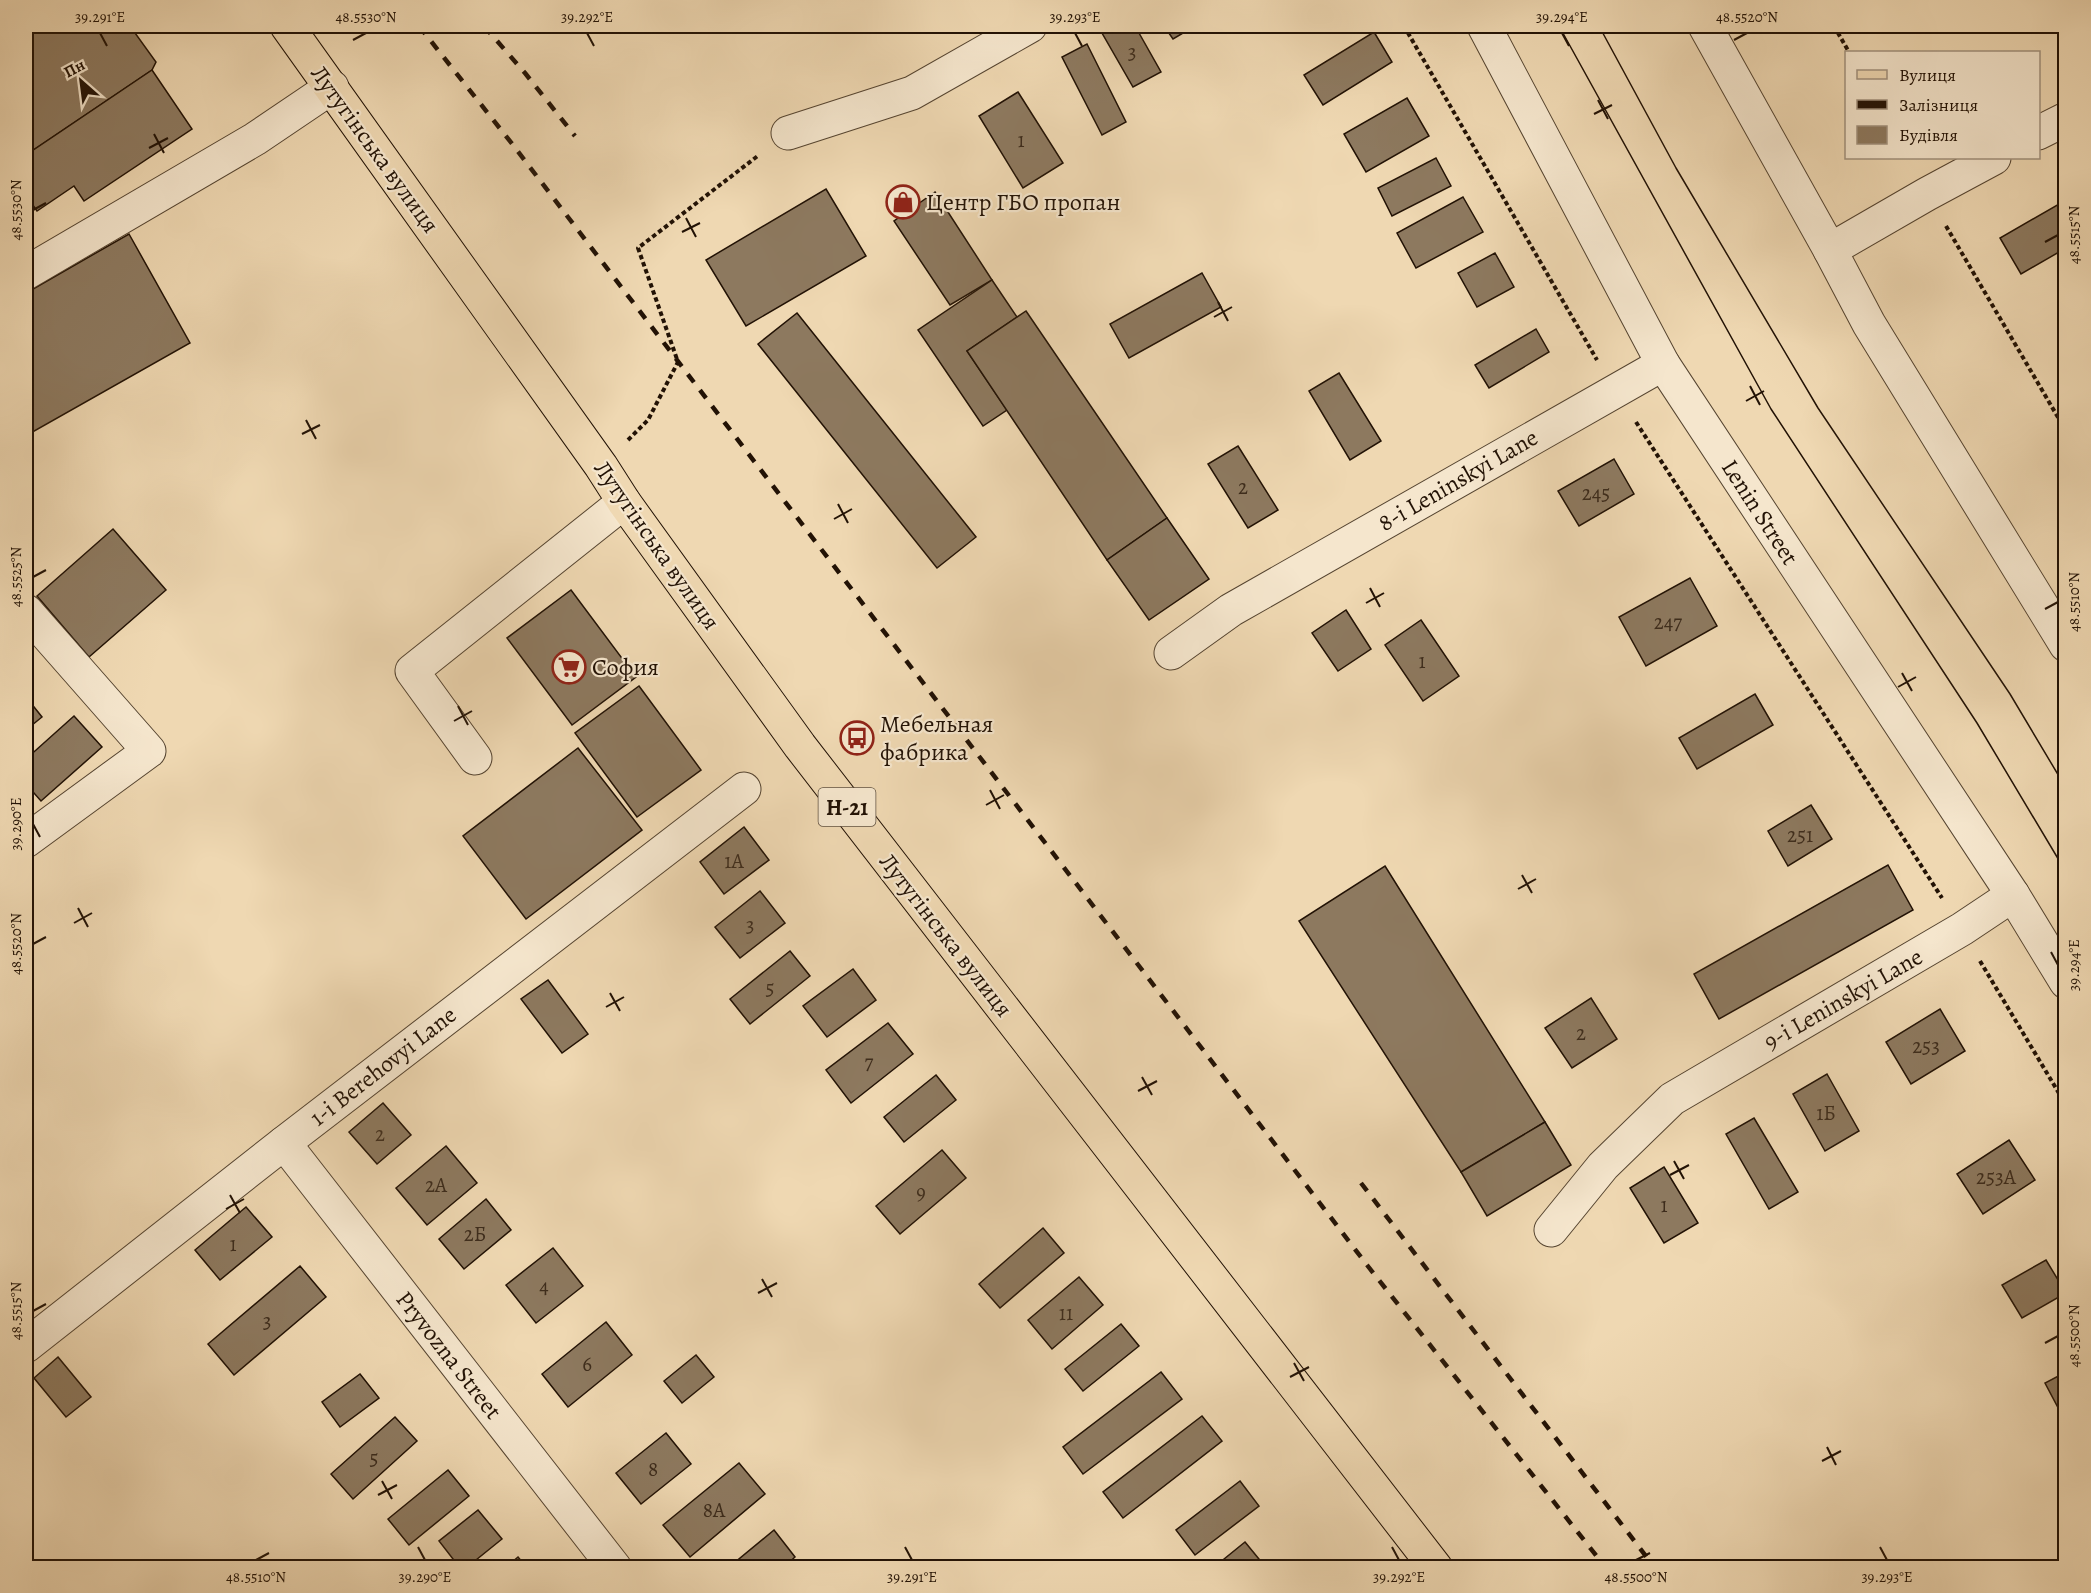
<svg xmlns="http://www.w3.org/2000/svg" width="2091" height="1593" font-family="Alegreya,serif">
<rect width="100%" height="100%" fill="#efd8b2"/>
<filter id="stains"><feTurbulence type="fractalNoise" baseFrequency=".00333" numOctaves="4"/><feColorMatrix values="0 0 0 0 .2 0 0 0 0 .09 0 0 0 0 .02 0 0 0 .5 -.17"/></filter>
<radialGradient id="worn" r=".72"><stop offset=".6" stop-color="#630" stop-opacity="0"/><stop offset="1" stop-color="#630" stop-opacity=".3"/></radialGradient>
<g fill="#8d795f" stroke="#221205" stroke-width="1.5">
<path d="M26 26H130L156 62 152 70 26 155Z"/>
<path d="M1116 26H1135L1161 72 1133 87 1102 33Z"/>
<path d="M1164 26H1195L1173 39Z"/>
<path d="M1374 32 1392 62 1323 105 1304 75Z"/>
<path d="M1087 44 1126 122 1102 135 1062 57Z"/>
<path d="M152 70 192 129 84 201 74 186 37 211 30 201 26 205V155Z"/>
<path d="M1018 92 1063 163 1023 188 979 116Z"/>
<path d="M1407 98 1429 136 1366 172 1344 134Z"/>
<path d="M1436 158 1451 186 1392 216 1378 188Z"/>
<path d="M826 189 866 256 746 326 706 260Z"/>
<path d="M935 192 992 280 950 305 894 221Z"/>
<path d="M1463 197 1483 232 1416 268 1397 233Z"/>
<path d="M2066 200V248L2021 274 2000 238Z"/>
<path d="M129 234 190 343 29 434 26 429V293Z"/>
<path d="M1495 253 1514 287 1477 307 1458 273Z"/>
<path d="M1202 273 1221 307 1129 358 1110 324Z"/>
<path d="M992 280 1017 317 967 351 1007 410 983 426 918 330Z"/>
<path d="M1026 311 1167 518 1107 560 967 351Z"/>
<path d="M797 313 976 537 937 568 758 344Z"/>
<path d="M1536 329 1549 352 1489 388 1475 365Z"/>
<path d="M1339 373 1381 441 1350 460 1309 391Z"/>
<path d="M1238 446 1278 510 1248 528 1208 464Z"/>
<path d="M1614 459 1634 494 1579 526 1558 491Z"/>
<path d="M1167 518 1209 579 1149 620 1107 560Z"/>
<path d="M113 529 166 590 89 657 37 596Z"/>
<path d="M1690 578 1717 626 1646 666 1619 617Z"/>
<path d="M571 590 636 677 572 725 507 638Z"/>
<path d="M1346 610 1371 649 1338 671 1312 633Z"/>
<path d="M1421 620 1459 676 1423 701 1385 645Z"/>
<path d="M639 686 701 770 637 817 575 733Z"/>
<path d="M1755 694 1773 725 1697 769 1679 738Z"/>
<path d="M26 697 42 717 26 730Z"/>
<path d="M74 716 102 747 41 801 26 784V759Z"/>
<path d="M578 748 642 830 526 919 463 836Z"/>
<path d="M1811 805 1832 839 1788 866 1768 831Z"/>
<path d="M744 827 769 860 724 894 700 862Z"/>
<path d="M1888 865 1913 910 1719 1019 1694 974Z"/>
<path d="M1385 866 1545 1122 1461 1172 1299 921Z"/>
<path d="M760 891 785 923 740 958 715 927Z"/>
<path d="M790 951 810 976 750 1024 730 999Z"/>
<path d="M853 969 876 1000 827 1037 803 1006Z"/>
<path d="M548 980 588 1034 562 1053 521 999Z"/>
<path d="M1591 998 1617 1039 1572 1068 1545 1028Z"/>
<path d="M1940 1009 1965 1051 1911 1084 1886 1042Z"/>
<path d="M888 1023 913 1054 851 1103 826 1070Z"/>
<path d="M1827 1074 1859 1131 1825 1151 1793 1094Z"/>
<path d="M936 1075 956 1100 904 1142 884 1117Z"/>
<path d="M383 1103 411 1135 377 1164 349 1132Z"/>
<path d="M1754 1118 1798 1192 1769 1209 1726 1134Z"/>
<path d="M1545 1122 1571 1165 1487 1216 1461 1172Z"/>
<path d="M2009 1140 2035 1180 1983 1214 1957 1174Z"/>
<path d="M446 1146 477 1183 427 1225 396 1188Z"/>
<path d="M942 1150 966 1178 900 1234 876 1206Z"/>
<path d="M1664 1167 1698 1223 1664 1243 1630 1188Z"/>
<path d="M486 1199 511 1230 464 1269 439 1239Z"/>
<path d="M246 1207 272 1237 220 1280 195 1250Z"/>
<path d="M1043 1228 1064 1253 1000 1308 979 1284Z"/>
<path d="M553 1248 583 1286 536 1323 506 1285Z"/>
<path d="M2046 1260 2066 1293 2022 1318 2002 1285Z"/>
<path d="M300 1266 326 1297 234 1375 208 1344Z"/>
<path d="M1079 1277 1103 1305 1052 1349 1028 1320Z"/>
<path d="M606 1322 632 1355 568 1407 542 1374Z"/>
<path d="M1121 1324 1139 1346 1083 1391 1065 1369Z"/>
<path d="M696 1355 714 1377 682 1403 664 1381Z"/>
<path d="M58 1357 91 1397 66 1417 34 1378Z"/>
<path d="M1161 1372 1182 1399 1083 1474 1063 1447Z"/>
<path d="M2066 1372V1416L2063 1417 2045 1383Z"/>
<path d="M360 1374 379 1398 340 1427 322 1402Z"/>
<path d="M1202 1416 1222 1441 1123 1518 1103 1492Z"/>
<path d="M395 1417 417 1441 353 1499 331 1474Z"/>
<path d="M666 1433 691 1464 641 1504 616 1473Z"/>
<path d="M739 1463 765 1494 690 1557 663 1525Z"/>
<path d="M448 1470 469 1496 409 1545 388 1519Z"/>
<path d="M1240 1481 1259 1506 1195 1555 1176 1530Z"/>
<path d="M478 1510 502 1539 466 1568H460L439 1541Z"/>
<path d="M774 1530 795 1557 783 1568H728Z"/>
<path d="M1245 1542 1263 1564 1258 1568H1213Z"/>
<path d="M518 1557 527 1568H505Z"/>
</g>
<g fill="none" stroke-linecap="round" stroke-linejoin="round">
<defs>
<g id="minor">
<path d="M1484 26 1663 364 2013 895 2066 982"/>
<path d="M1705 26 1830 250 1869 324 2066 645"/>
<path d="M788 133 912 93 1030 26"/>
<path d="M2038 133 2066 119"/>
<path d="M1830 250 1927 194 1994 158"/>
<path d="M26 273 255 139 332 87"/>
<path d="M26 611 149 751 26 841"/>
<path d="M1171 653 1231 610 1663 364"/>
<path d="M475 758 412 671 624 502"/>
<path d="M284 1143 615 1568"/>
<path d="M1551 1230 1603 1166 1672 1099 1962 929 2013 895"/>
<path d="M26 1346 284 1143 744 789"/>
</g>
<path id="major" d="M287 26 601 466 624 502 800 746 1436 1568"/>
</defs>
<use href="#minor" stroke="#554430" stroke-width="35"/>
<use href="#major" stroke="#221205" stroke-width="35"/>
<g stroke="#221205" stroke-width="4" stroke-dasharray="4.5 3" stroke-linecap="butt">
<path d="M1404 26 1597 360"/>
<path d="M1834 26 1849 52"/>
<path d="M1946 226 2066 431"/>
<path d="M1636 422 1942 898"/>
<path d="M628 440 648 420 678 362 638 248 759 155"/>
<path d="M1980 961 2066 1105"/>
</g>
<use href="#minor" stroke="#f5e6cd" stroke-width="33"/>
<use href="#major" stroke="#efd8b2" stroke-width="33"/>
<g stroke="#221205" stroke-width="1.5">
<path d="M1559 26 1771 409 1977 723 2066 872"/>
<path d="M1599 26 1676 168 1818 408 2010 694 2066 788"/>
</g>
<g stroke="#221205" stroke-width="4.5" stroke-dasharray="10 10" stroke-linecap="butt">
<path d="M419 26 513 145 1367 1265 1606 1568"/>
<path d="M484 26 525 73 575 136"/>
<path d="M1361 1183 1655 1568"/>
</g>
</g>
<path fill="none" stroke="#221205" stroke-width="2" d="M100 33 107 46M587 33 594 46M1075 33 1082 46M1562 33 1569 46M353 40 366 33M1734 40 1747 33M1598 100 1608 119M1594 114 1612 105M154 134 164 153M149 148 168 138M33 210 46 203M686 218 696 237M682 232 700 223M2045 242 2058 235M1218 302 1228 321M1214 317 1232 307M1750 386 1760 405M1746 401 1764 391M306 420 316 439M302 434 320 425M838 504 848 523M834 519 852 509M33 577 46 570M1370 588 1380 607M1366 603 1384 593M2045 609 2058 602M1902 673 1912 691M1898 687 1916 677M458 706 468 725M454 721 472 711M990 790 1000 809M986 805 1004 795M33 824 40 837M1522 875 1532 893M1518 889 1536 879M78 908 88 927M74 923 92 913M33 944 46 937M2051 952 2058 965M610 993 620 1011M606 1007 624 997M1142 1077 1152 1095M1138 1091 1157 1081M1674 1161 1684 1179M1670 1175 1689 1165M230 1195 240 1213M226 1209 244 1199M762 1279 772 1297M758 1293 777 1283M33 1311 46 1304M2045 1343 2058 1336M1294 1363 1304 1381M1290 1377 1309 1367M1827 1447 1836 1465M1822 1461 1841 1451M382 1481 392 1499M378 1495 397 1485M418 1547 425 1560M905 1547 912 1560M1392 1547 1399 1560M1880 1547 1887 1560M256 1560 269 1553M1636 1560 1650 1553"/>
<defs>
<symbol id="shop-ring" viewBox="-11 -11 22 22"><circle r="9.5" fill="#f5e6cd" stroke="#8f2418" stroke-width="1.5"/><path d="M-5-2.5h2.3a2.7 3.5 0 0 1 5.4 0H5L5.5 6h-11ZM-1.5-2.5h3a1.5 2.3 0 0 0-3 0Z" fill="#8f2418"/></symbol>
<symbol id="supermarket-ring" viewBox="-11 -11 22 22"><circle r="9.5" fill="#f5e6cd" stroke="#8f2418" stroke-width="1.5"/><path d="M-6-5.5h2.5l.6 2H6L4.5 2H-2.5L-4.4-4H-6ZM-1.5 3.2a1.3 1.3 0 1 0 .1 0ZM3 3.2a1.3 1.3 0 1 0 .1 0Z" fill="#8f2418"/></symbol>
<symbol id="bus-ring" viewBox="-11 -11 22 22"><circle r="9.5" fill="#f5e6cd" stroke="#8f2418" stroke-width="1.5"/><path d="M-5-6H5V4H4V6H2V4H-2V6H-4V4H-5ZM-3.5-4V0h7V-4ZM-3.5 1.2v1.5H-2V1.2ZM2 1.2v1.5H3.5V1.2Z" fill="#8f2418"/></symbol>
</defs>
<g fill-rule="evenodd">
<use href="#shop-ring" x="884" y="183" width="38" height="38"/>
<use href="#supermarket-ring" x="550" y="648" width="38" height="38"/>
<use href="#bus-ring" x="838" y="719" width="38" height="38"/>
</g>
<g text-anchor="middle" stroke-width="4.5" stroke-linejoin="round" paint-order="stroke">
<g font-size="21" fill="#3d2c1c">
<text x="1132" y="59">3</text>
<text x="1021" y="147">1</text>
<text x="1243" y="494">2</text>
<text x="1596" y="500">245</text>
<text x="1668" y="629">247</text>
<text x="1422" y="668">1</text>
<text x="1800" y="842">251</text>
<text x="734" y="868">1А</text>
<text x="750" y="932">3</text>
<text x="770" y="995">5</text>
<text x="1581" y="1040">2</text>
<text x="1926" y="1053">253</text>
<text x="869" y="1069">7</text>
<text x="1826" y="1120">1Б</text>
<text x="380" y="1141">2</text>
<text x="1996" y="1184">253А</text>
<text x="436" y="1192">2А</text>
<text x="921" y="1199">9</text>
<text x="1664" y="1212">1</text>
<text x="475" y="1241">2Б</text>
<text x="233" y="1251">1</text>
<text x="544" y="1293">4</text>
<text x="1066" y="1320">11</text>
<text x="267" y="1328">3</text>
<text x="587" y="1371">6</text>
<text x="374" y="1465">5</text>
<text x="653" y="1476">8</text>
<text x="714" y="1517">8А</text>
</g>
<rect fill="#f5e6cd" stroke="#615241" stroke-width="1.5" x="818.5" y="788" width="57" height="38" rx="4.5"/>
<g font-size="22" font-weight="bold" fill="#221205">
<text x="847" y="815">Н-21</text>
</g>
<g font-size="24" fill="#221205" stroke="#f5e6cd">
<text transform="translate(375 149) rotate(54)" y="8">Лутугінська вулиця</text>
<text transform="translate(1458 480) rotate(-30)" y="8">8-i Leninskyi Lane</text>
<text transform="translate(1760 512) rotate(57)" y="8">Lenin Street</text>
<text transform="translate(657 545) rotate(55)" y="8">Лутугінська вулиця</text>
<text transform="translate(946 935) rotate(52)" y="8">Лутугінська вулиця</text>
<text transform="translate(1843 999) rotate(-30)" y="8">9-i Leninskyi Lane</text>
<text transform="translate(383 1066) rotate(-38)" y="8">1-i Berehovyi Lane</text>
<text transform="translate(449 1355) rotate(52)" y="8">Pryvozna Street</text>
</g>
<g font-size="24" fill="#221205" stroke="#f5e6cd" text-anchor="start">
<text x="926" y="210">Центр ГБО пропан</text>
<text x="592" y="675">София</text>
<text x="880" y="732">Мебельная<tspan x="880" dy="28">фабрика</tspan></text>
</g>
</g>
<rect width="2091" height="1593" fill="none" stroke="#efd8b2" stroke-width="66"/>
<rect x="1845" y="51" width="195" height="108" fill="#f5e6cd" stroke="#a1917d" stroke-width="1.5"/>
<rect x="1857" y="70" width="30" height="9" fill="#efd8b2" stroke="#a1917d" stroke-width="1.5"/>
<text x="1899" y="81" font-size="18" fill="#221205">Вулиця</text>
<rect x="1857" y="100" width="30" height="9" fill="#221205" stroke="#a1917d" stroke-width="1.5"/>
<text x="1899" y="111" font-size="18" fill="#221205">Залізниця</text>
<rect x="1857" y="126" width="30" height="18" fill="#8d795f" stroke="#a1917d" stroke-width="1.5"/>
<text x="1899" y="141" font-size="18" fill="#221205">Будівля</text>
<g transform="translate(81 81) rotate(332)" stroke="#f5e6cd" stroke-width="4.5" paint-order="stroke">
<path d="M0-4.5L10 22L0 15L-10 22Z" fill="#221205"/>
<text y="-9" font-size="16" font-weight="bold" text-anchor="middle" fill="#221205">Пн</text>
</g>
<rect x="33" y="33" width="2025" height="1527" fill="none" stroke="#221205" stroke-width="2"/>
<g font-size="15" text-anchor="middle" fill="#221205">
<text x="100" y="22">39.291°E</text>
<text x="366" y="22">48.5530°N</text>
<text x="587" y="22">39.292°E</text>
<text x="1075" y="22">39.293°E</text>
<text x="1562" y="22">39.294°E</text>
<text x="1747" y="22">48.5520°N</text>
<text transform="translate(16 210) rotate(-90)" y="5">48.5530°N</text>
<text transform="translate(2074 235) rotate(-90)" y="5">48.5515°N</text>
<text transform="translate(16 577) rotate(-90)" y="5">48.5525°N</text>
<text transform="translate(2074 602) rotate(-90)" y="5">48.5510°N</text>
<text transform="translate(16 824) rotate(-90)" y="5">39.290°E</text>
<text transform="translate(16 944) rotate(-90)" y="5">48.5520°N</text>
<text transform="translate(2074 965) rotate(-90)" y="5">39.294°E</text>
<text transform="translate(16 1311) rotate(-90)" y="5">48.5515°N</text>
<text transform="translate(2074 1336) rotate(-90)" y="5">48.5500°N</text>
<text x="256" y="1582">48.5510°N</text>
<text x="425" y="1582">39.290°E</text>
<text x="912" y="1582">39.291°E</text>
<text x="1399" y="1582">39.292°E</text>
<text x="1636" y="1582">48.5500°N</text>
<text x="1887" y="1582">39.293°E</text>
</g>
<rect width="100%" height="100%" filter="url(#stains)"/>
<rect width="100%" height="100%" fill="url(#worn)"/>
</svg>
